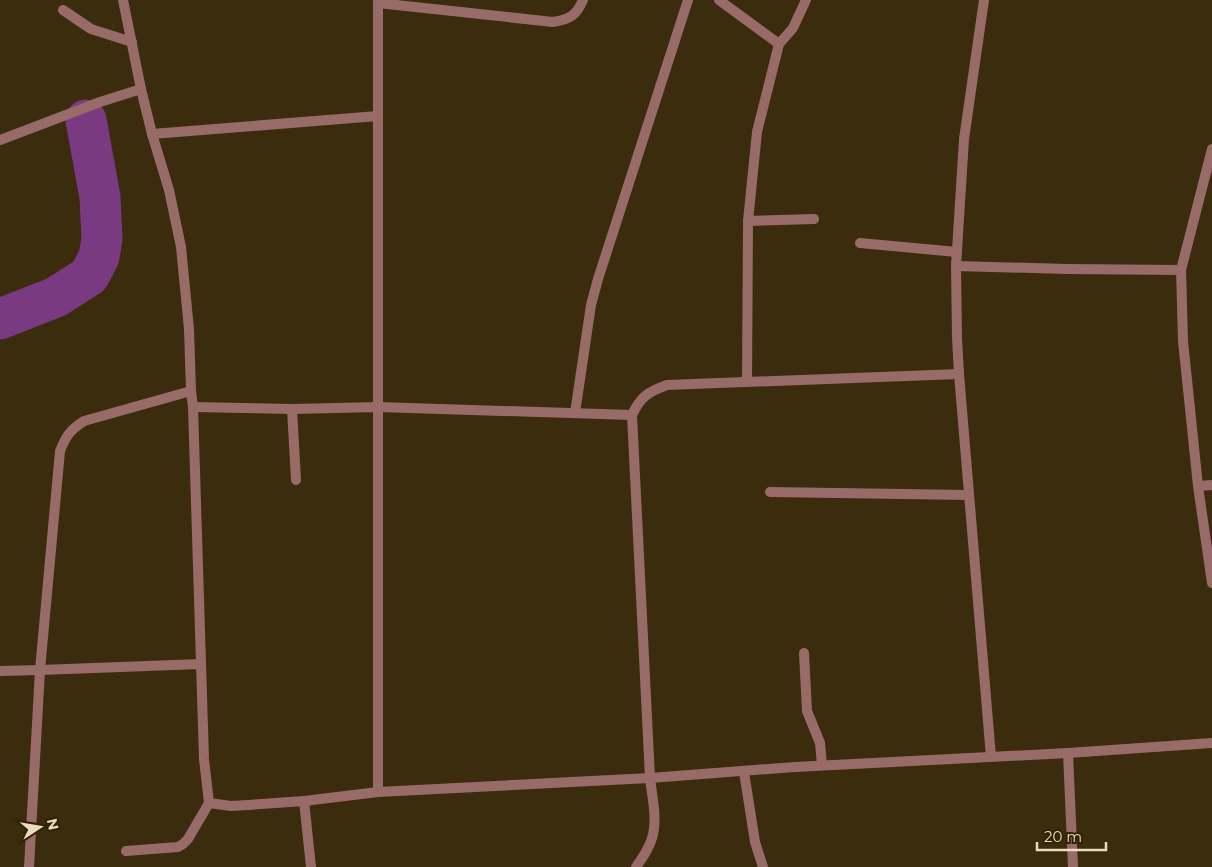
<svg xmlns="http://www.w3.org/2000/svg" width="1212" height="867" font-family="Montserrat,sans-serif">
<rect width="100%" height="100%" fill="#3b2c0d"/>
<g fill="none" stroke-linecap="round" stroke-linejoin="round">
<path stroke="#793a81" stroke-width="41" d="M0 319 56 297 89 276 99 257 102 239 100 197 86 120"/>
<g stroke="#986b68" stroke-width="10">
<path d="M123 0 141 89 152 134 169 190 181 247 189 329 191 391 193 407 204 759 209 803 231 806 248 805 304 801 378 792 650 778 795 767 1068 753 1212 743"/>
<path d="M719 0 779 44"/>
<path d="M378 3 553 22C570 19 576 16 583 0"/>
<path d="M63 10 91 29 132 42"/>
<path d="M152 134 378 116"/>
<path d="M0 140 100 102 141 89"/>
<path d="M1212 149 1181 270 1183 341 1198 486 1212 583"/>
<path d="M748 221 814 219"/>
<path d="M860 243 957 252"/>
<path d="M956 266 964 139 984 0"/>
<path d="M747 382 748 221 757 132 779 44 793 28 806 0"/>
<path d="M193 407 292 409"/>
<path d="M575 413 591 305 598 279 688 0"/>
<path d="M632 415 650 778C652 796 657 817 653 835 650 847 643 857 636 867"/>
<path d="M296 480 292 409 378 407 632 415C641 396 648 392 667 385L959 374"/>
<path d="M1198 486 1212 485"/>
<path d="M770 492 969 495"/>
<path d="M804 653 807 711 820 743 822 765"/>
<path d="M0 671 40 670 201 664"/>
<path d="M1068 753 1073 867"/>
<path d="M991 757 959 374 957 338 956 266 1067 269 1181 270"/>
<path d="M744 772 755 842 763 867"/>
<path d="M378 792V0"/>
<path d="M304 801 311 867"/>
<path d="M126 851 178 847 183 844 188 839 209 803"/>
<path d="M29 867 40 670 60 451C66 436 70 430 84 421L191 391"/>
</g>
</g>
<g transform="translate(40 827) rotate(78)" stroke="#312303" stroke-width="4" paint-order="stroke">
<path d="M0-4L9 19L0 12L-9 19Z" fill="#ecdcbf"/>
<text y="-8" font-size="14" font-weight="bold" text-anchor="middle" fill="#ecdcbf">N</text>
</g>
<path d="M1037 842v8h69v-8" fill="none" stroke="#ecdcbf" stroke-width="2.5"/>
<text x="1044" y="842" font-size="15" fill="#ecdcbf" stroke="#312303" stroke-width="4" paint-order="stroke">20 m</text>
</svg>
